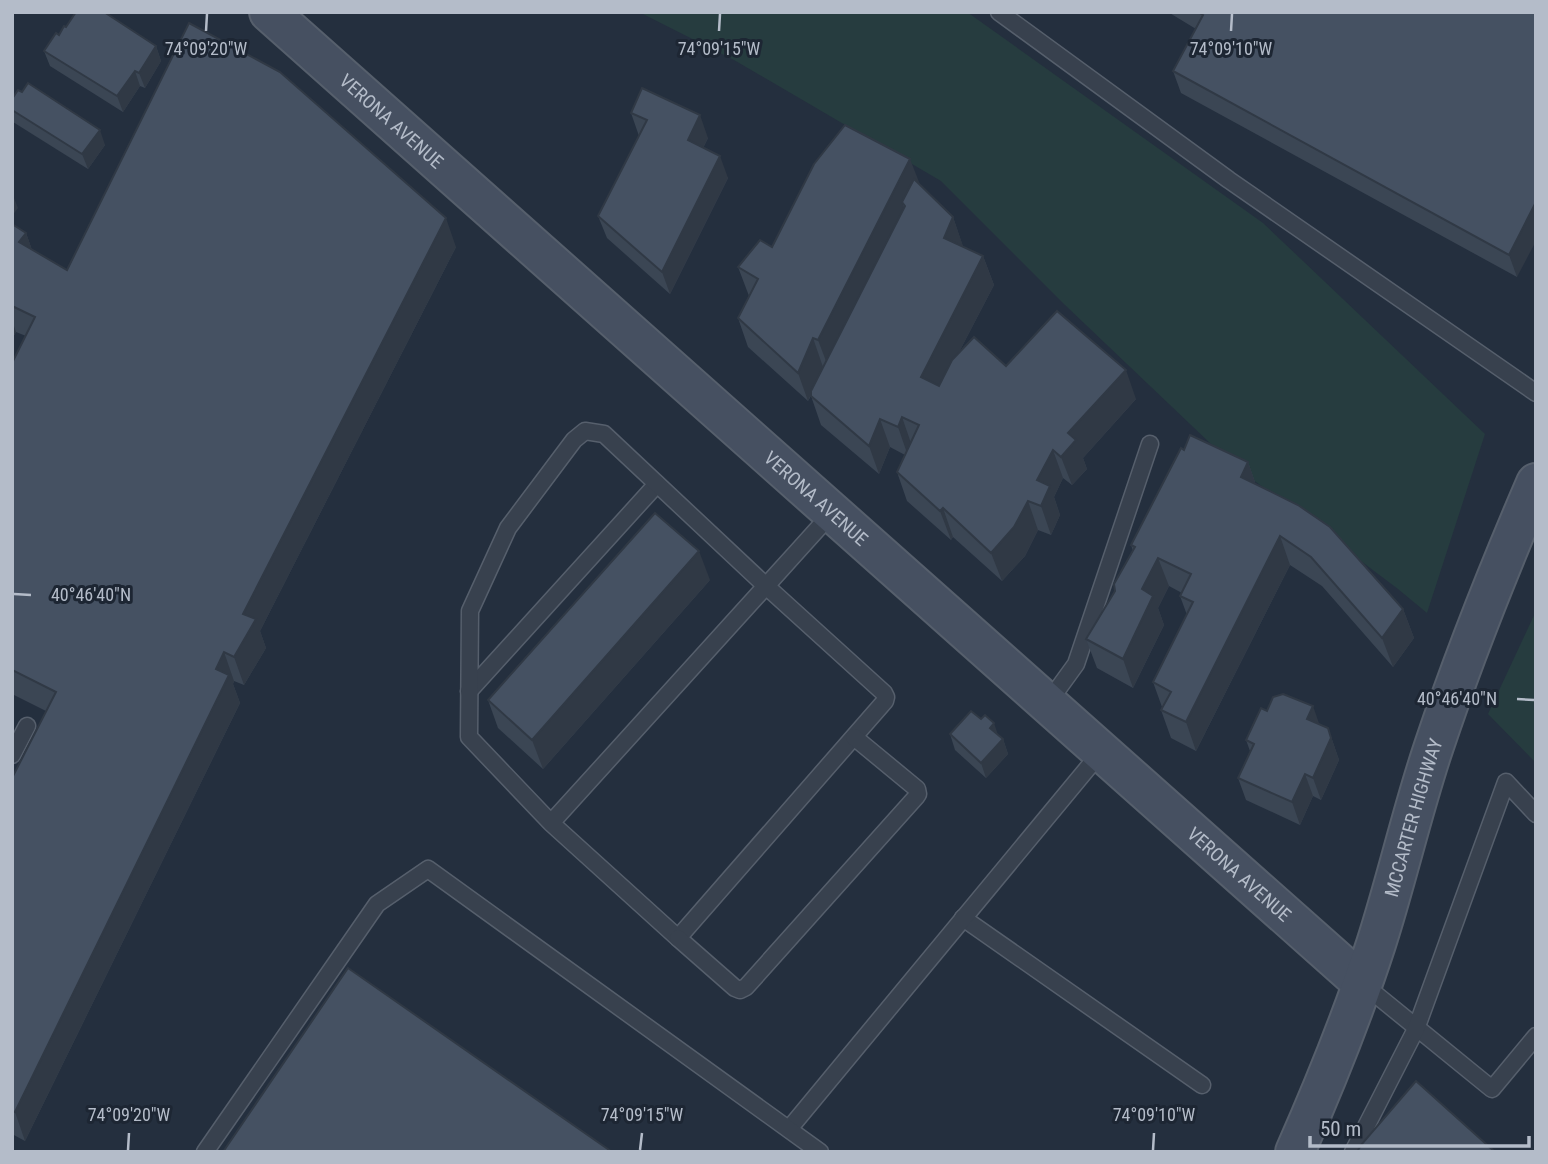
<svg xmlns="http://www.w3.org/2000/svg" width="1548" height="1164" font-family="'Roboto Condensed',sans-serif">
<rect width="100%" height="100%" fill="#242f3e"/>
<g fill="#263c3f">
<path d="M639 12H967L1263 223 1485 434 1427 613 1398 589 1232 464 1065 305 941 181 734 60Z"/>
<path d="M1536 611V763L1488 714Z"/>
</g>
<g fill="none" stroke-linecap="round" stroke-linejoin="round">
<defs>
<g id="lane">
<path d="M999 12 1229 180 1536 393"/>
<path d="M469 691 657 484"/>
<path d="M1047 704 1076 664 1150 444"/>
<path d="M12 755 27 726"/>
<path d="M551 823 678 938 885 701 886 697 884 693 766 586 604 434 585 431 574 440 508 528 470 611 469 737 551 823 766 586C788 562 810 537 832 513"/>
<path d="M963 918 1202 1085"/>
<path d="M678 938 735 988 740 990 746 987 916 797 918 794 917 789 854 737"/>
<path d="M1363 984 1492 1089 1536 1036"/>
<path d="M789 1129 1101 752"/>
<path d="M205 1152 377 904 428 869 820 1152"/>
<path d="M1353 1152 1416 1029 1506 782 1536 814"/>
</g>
<g id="secondary">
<path id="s1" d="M269 12 1362 983"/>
<path id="s2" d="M1295 1152C1325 1084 1353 1015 1376 944 1397 879 1412 811 1434 746 1464 656 1499 569 1536 483"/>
</g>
</defs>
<use href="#lane" stroke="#565f6c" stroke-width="19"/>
<use href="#secondary" stroke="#565f6c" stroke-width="42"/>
<use href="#lane" stroke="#38414e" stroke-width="16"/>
<use href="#secondary" stroke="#465061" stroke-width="38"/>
</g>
<g fill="#3b4654">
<path d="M1168 12H1536L1517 277 1181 93 1173 71 1196 29Z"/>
<path d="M66 27 156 46 161 61 145 88 140 86 123 112 50 66 44 51Z"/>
<path d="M12 99 105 145 88 169 13 122Z"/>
<path d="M631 113 708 138 703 148 728 178 670 294 607 238 598 216 639 136Z"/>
<path d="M920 185 953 217 963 247 983 256 994 285 958 354 1136 399 1083 458 1087 469 1072 485 1063 478 1054 497 1060 515 1051 535 1038 530 1025 556 1002 581 953 537 951 540 907 501 897 472 905 455 890 447 879 474 821 425 811 396 808 401 748 347 738 318 749 296 738 267Z"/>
<path d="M12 224 26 233 32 250 67 270 456 247 260 631 266 648 244 685 234 681 233 684 240 703 25 1141 12 1134V778L46 711 12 694V363L26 336 16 332 12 339Z"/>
<path d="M1248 462 1256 485 1403 609 1414 638 1393 667 1322 586 1290 565 1196 751 1171 738 1161 710 1162 707 1153 682 1187 615 1180 596 1182 593 1169 586 1158 608 1164 625 1133 688 1097 668 1086 639 1115 591 1133 551 1131 545Z"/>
<path d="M710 580 543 769 498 728 488 700Z"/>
<path d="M1267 711 1320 724 1328 728 1339 760 1321 800 1313 796 1300 825 1246 800 1238 778 1250 751 1246 740Z"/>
<path d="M950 734 998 735 1003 739 1008 754 986 778 955 750Z"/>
</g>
<g fill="#303945">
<path d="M156 46 161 61 145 88 139 73Z"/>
<path d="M135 71 140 86 123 112 117 96Z"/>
<path d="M700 115 708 138 696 162 688 140Z"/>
<path d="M100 130 105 145 88 169 82 154Z"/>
<path d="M720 156 728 178 670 294 662 272Z"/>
<path d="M910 159 921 187 902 202 907 215 829 369 818 340Z"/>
<path d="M12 193 18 208 12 216Z"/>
<path d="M1536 202V241L1517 277 1509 255Z"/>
<path d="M953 217 963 246 954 267 944 238Z"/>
<path d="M446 218 456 247 260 631 266 648 244 685 234 657 243 614Z"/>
<path d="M26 233 36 261 19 242Z"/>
<path d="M983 256 994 285 931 406 921 377Z"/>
<path d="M12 320 16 332 12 339Z"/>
<path d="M813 338 823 367 808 401 798 373Z"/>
<path d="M1126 370 1136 399 1083 458 1087 469 1072 485 1061 457 1068 433Z"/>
<path d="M902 417 912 446 908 456 898 427Z"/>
<path d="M880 419 890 447 879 474 869 446Z"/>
<path d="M1053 450 1063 478 1054 497 1060 515 1051 535 1041 506 1037 480Z"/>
<path d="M1248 462 1258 491 1241 477Z"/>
<path d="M1028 501 1038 530 1025 556 1002 581 991 553Z"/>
<path d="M943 508 953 537 951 540 940 511Z"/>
<path d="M1280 536 1290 565 1196 751 1186 722Z"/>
<path d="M699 551 710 580 543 769 532 740Z"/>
<path d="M1158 558 1169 586 1158 608 1164 625 1133 688 1123 659 1142 589Z"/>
<path d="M1403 609 1414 638 1393 667 1382 638Z"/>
<path d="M224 652 234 681 233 684 240 703 25 1141 15 1112Z"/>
<path d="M1313 706 1321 729 1307 719Z"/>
<path d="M994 723 999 738 990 728Z"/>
<path d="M1328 728 1339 760 1321 800 1313 778Z"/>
<path d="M1003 739 1008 754 986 778 981 763Z"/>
<path d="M1305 774 1313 796 1300 825 1292 802Z"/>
</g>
<g fill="#455162" stroke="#303945" stroke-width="2">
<path d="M76 12H104L156 46 139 73 135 71 117 96 44 51 56 33 59 35 64 26 66 27Z"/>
<path d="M1198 12H1536V202L1509 255 1173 71 1203 15Z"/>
<path d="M189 23 280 72 446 218 243 614 256 619 234 657 224 652 216 669 229 675 15 1112 12 1111V778L56 692 12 670V363L35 317 12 306V224L26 233 19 242 67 270Z"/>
<path d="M28 83 100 130 82 154 12 110V99L18 90 22 92Z"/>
<path d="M642 88 700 115 688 140 720 156 662 272 598 216 647 120 631 113Z"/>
<path d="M845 125 910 159 818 340 813 338 798 373 738 318 758 279 738 267 760 240 772 247 814 164Z"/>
<path d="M914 179 953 217 944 238 983 256 921 377 939 386 952 360 974 337 1006 366 1057 311 1126 370 1068 433 1076 440 1061 457 1053 450 1037 480 1050 486 1041 506 1028 501 1014 527 991 553 943 508 940 511 897 472 919 425 902 417 898 427 880 419 869 446 811 396V391L905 206 902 202Z"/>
<path d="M1190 435 1248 462 1241 477 1298 505 1330 527 1403 609 1382 638 1311 557 1280 536 1186 722 1161 710 1171 692 1153 682 1193 602 1180 596 1191 574 1158 558 1142 589 1153 596 1123 659 1086 639 1115 591 1114 584 1135 547 1131 545 1181 448 1184 450Z"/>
<path d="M655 513 699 551 532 740 488 700Z"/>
<path d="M1283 694 1313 706 1307 719 1328 728 1331 738 1313 778 1305 774 1292 802 1238 778 1254 744 1246 740 1261 708 1267 711 1273 697Z"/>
<path d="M971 711 981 719 985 715 994 723 990 728 1003 739 981 763 950 734Z"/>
<path d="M348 968 612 1152H223Z"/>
<path d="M1416 1081 1495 1152H1357L1361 1145Z"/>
</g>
<path fill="none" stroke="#b4bcc9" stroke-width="2.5" d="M206 31 207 14M719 31 720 14M1231 31 1232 14M14 594 31 595M1517 699 1534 700M128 1150 129 1133M640 1150 642 1133M1153 1150 1154 1133"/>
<g text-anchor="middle" stroke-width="6" stroke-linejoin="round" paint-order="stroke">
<g font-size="19" fill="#b4bcc9" stroke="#1d2633">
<text dy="7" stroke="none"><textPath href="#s1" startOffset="164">VERONA AVENUE</textPath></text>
<text dy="7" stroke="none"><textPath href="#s1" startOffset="732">VERONA AVENUE</textPath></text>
<text dy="7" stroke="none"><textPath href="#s2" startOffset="355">MCCARTER HIGHWAY</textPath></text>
<text dy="7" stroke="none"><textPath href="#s1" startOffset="1298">VERONA AVENUE</textPath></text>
</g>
</g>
<g font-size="18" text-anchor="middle" fill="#b4bcc9" stroke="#1d2633" stroke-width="6" stroke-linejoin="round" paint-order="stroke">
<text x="206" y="55">74°09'20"W</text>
<text x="719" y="55">74°09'15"W</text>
<text x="1231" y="55">74°09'10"W</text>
<text x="91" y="601">40°46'40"N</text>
<text x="1457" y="705">40°46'40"N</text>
<text x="129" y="1121">74°09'20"W</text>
<text x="642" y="1121">74°09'15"W</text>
<text x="1154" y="1121">74°09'10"W</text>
</g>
<rect width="1548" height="1164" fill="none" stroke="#b4bcc9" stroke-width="28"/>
<path d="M1310 1136v10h219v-10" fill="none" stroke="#b4bcc9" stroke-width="3.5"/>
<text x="1320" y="1136" font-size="21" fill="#b4bcc9" stroke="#1d2633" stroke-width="5" paint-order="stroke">50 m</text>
</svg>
